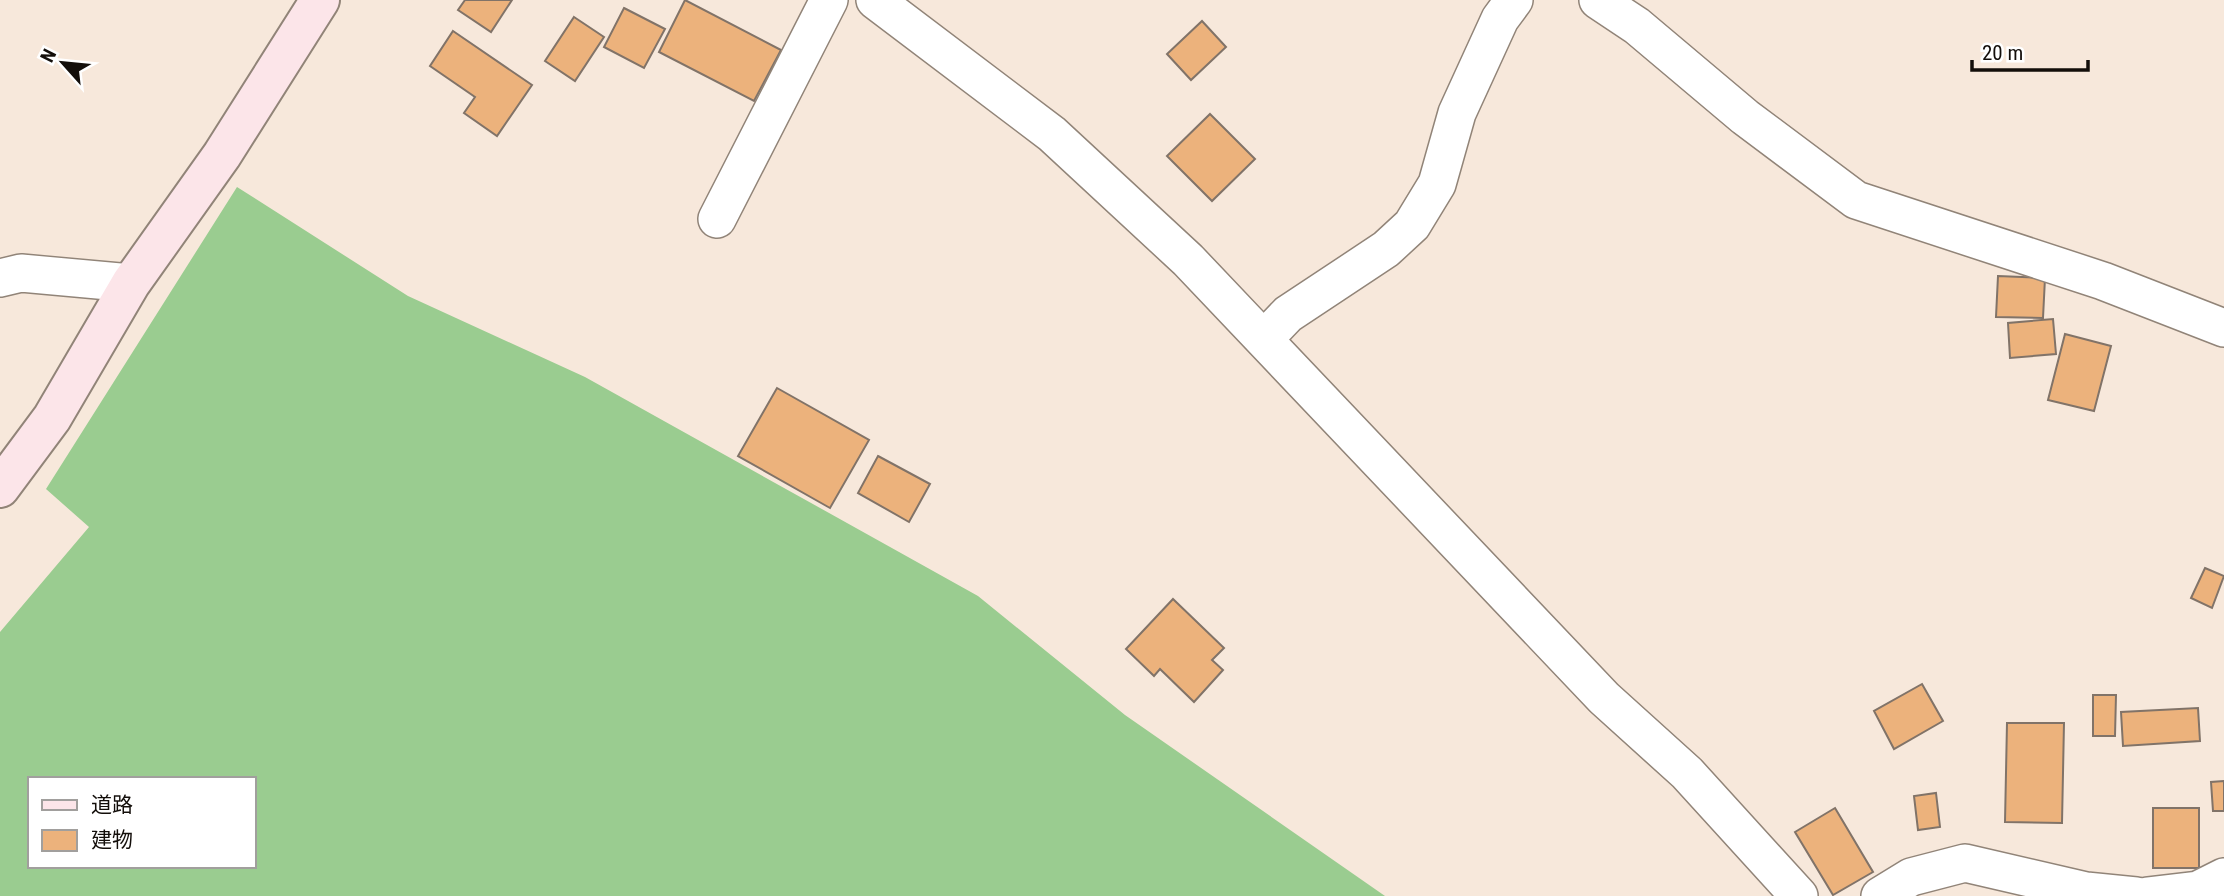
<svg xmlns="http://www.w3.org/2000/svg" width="2224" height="896" font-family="'Roboto Condensed','Noto Sans JP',sans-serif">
<rect width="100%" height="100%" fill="#f7e8db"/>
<path fill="#9acc90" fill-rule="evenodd" d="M237 187 408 296 585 377 978 596 1125 715 1385 896H0V632L89 527 46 489ZM30 779H254V866H30Z"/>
<g fill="#ecb27c" stroke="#817368" stroke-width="2">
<path d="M465 0H512L491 32 458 10Z"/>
<path d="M685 0 781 50 754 101 659 52Z"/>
<path d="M624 8 665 29 644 68 604 47Z"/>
<path d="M574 17 604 37 575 81 545 61Z"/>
<path d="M1202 21 1226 47 1191 80 1167 54Z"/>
<path d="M453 31 532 85 497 136 464 113 475 97 430 66Z"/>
<path d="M1210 114 1255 159 1212 201 1167 156Z"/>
<path d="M1998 276 2045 278 2043 318 1996 317Z"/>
<path d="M2053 319 2056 354 2010 358 2008 323Z"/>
<path d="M2065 334 2111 346 2094 411 2048 400Z"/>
<path d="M777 388 869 440 830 508 738 456Z"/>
<path d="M878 456 930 484 909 522 858 493Z"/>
<path d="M2205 568 2224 576 2212 608 2191 598Z"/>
<path d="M1173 599 1224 648 1212 660 1223 670 1194 702 1160 669 1154 676 1126 649Z"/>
<path d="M1922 684 1943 721 1894 749 1874 711Z"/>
<path d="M2093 695H2116L2115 736H2093Z"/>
<path d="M2198 708 2200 741 2123 746 2121 712Z"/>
<path d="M2007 723H2064L2062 823 2005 822Z"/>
<path d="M2224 781V811H2213L2211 782Z"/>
<path d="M1936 793 1940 827 1918 830 1914 796Z"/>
<path d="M1835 808 1873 872 1833 895 1795 832Z"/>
<rect x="2153" y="808" width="46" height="60"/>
</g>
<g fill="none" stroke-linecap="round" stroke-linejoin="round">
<defs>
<g id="street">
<path d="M875 0 1052 134 1188 260 1604 698 1687 773 1799 896"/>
<path d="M1598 0 1637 26 1745 117 1856 200 2103 281 2224 328"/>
<path d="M717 219 829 0"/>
<path d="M0 278 21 273 131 283"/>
<path d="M1265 338 1288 314 1386 249 1412 225 1437 184 1457 113 1500 19 1514 0"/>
<path d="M1880 896 1911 877 1965 863 2086 891 2136 896"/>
<path d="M2147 896 2198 890 2224 877"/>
</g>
<path id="secondary" d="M0 488 52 418 131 283 222 155 320 0"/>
</defs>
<use href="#street" stroke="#918478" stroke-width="40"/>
<use href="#secondary" stroke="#918478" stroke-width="42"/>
<use href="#street" stroke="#fff" stroke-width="37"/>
<use href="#secondary" stroke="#fce5e9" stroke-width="38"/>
</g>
<rect x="28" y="777" width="228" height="91" fill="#ffffff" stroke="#a19f9d" stroke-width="2"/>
<rect x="42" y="800" width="35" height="10" fill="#fce5e9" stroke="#a19f9d" stroke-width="2"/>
<text x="91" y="812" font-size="21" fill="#130e0a">道路</text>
<rect x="42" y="830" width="35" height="21" fill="#ecb27c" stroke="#a19f9d" stroke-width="2"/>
<text x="91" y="847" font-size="21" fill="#130e0a">建物</text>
<g transform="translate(63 63) rotate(297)" stroke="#ffffff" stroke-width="5" paint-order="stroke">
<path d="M0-5L12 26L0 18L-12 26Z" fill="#130e0a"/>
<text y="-10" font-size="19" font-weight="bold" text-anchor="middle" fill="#130e0a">N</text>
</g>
<path d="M1972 60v10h116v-10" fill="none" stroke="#130e0a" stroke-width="3.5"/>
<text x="1982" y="60" font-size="21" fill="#130e0a" stroke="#ffffff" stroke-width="5" paint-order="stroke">20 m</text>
</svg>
